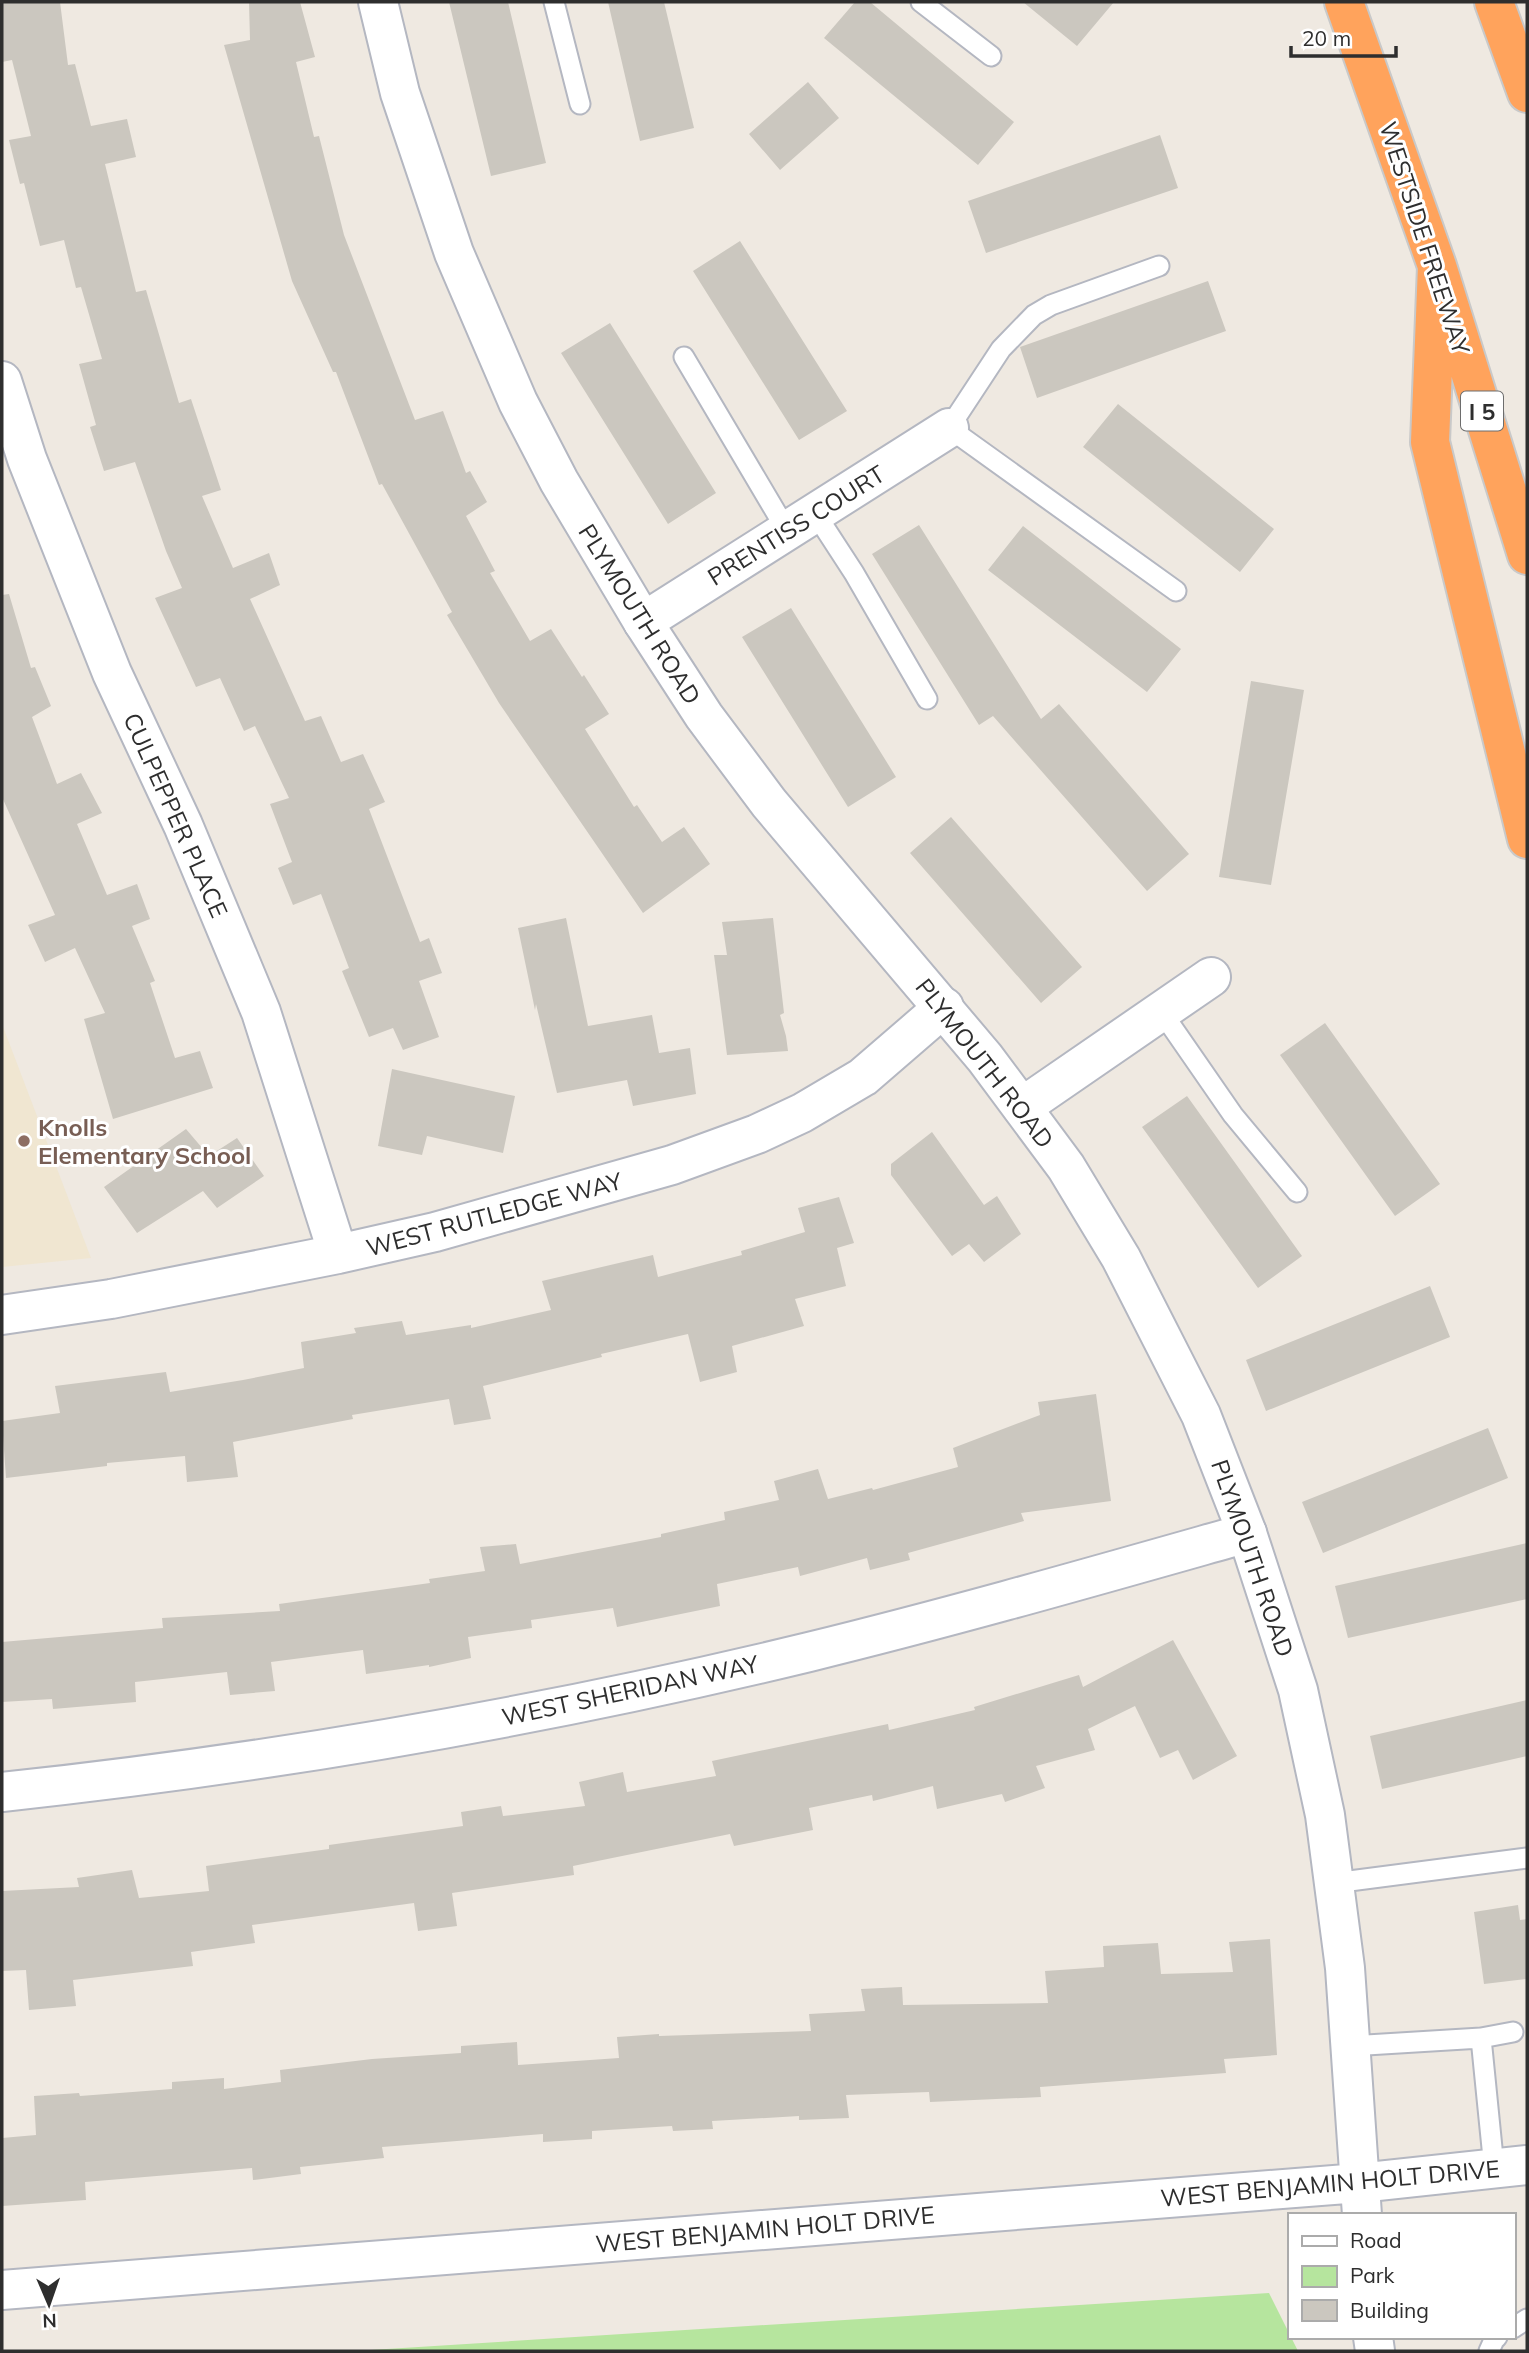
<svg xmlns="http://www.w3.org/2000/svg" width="1529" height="2353" font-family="Mulish,sans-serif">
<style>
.education{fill:#f0e6d1}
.green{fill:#b6e59e}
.building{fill:#cbc7bf}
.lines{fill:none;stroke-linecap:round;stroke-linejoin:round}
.lane-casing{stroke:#b4b7c1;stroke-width:23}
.street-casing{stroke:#b4b7c1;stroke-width:42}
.secondary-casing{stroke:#b4b7c1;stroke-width:42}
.highway-casing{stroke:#c9c9c9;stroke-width:42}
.lane{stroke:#fff;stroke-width:19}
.street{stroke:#fff;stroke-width:38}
.secondary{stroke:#fff;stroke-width:38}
.highway{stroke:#ffa35c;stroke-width:38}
.education-dot{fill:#8d6e63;stroke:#fff;stroke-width:2.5}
.labels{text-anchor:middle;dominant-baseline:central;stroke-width:6;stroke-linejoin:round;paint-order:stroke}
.shield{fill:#fff;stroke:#6d6d6d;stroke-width:2}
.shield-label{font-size:23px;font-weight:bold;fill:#2e2e2e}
.street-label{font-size:24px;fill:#2e2e2e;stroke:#fff}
.education-label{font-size:24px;font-weight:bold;fill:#785e54;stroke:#fff;text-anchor:start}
</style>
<rect width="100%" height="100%" fill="#efe9e1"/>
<path class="education" d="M 2,1024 L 91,1258 L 2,1267 Z"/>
<path class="green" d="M 1269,2293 L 1289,2333 L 1289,2337 L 1291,2337 L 1298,2351 L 355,2351 Z"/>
<path class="building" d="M 2,2 L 60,2 L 68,65 L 75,64 L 91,126 L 127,119 L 136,157 L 105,164 L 136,292 L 146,290 L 179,403 L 191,399 L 221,490 L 202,496 L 233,568 L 269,553 L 280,585 L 250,599 L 305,721 L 321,716 L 341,762 L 363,754 L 385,802 L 369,809 L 420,942 L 429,938 L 442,973 L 419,981 L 439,1037 L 403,1050 L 393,1028 L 369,1037 L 342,971 L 349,968 L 321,894 L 293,905 L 278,868 L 292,862 L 270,804 L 289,798 L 255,726 L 244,731 L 220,678 L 196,687 L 155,598 L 182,588 L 166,551 L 135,462 L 104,471 L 90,427 L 96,425 L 79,364 L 102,359 L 81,287 L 76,288 L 64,240 L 40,246 L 24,183 L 20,184 L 9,140 L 31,136 L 12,60 L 2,62 Z
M 249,2 L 300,2 L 315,57 L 296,62 L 314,137 L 319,136 L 344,235 L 415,420 L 443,411 L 466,473 L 470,471 L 487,502 L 466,516 L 495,571 L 490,573 L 530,641 L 551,629 L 582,677 L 584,675 L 609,714 L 585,729 L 634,807 L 637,805 L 662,842 L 684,827 L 710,864 L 643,913 L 499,703 L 447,615 L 452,612 L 382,484 L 379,485 L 336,372 L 333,372 L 292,281 L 224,45 L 250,40 Z
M 449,2 L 508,2 L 546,163 L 491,176 Z
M 608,2 L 664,2 L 694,128 L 640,141 Z
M 855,2 L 870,2 L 1014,122 L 978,165 L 824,38 Z
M 1023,2 L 1114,2 L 1077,46 Z
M 808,82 L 839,118 L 780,170 L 749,134 Z
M 1160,135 L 1178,188 L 986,253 L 968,201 Z
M 740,241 L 847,411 L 799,440 L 693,271 Z
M 1208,281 L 1226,331 L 1037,398 L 1020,347 Z
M 610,323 L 716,493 L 668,524 L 561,353 Z
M 1118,404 L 1274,529 L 1240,572 L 1083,447 Z
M 919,525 L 1041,719 L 1059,704 L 1189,854 L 1147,891 L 993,716 L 979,725 L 872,554 Z
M 1023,526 L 1181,649 L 1147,692 L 988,570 Z
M 9,594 L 31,668 L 35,667 L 51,706 L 32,717 L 57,784 L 81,773 L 102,813 L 77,824 L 107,895 L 137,884 L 150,919 L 132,926 L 155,981 L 150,983 L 175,1058 L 200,1051 L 213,1088 L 113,1119 L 84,1019 L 105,1013 L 75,948 L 45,962 L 28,925 L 55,915 L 2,797 L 2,595 Z
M 791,608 L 896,777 L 848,807 L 742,637 Z
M 1251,681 L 1304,690 L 1271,885 L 1219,877 Z
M 951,817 L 1082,967 L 1041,1003 L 910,853 Z
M 566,918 L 588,1026 L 652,1015 L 659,1053 L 690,1048 L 696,1094 L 633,1106 L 627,1080 L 557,1093 L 536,1004 L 535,1010 L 518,928 Z
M 773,918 L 784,1013 L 780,1015 L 786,1036 L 788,1051 L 727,1055 L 714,955 L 727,955 L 722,922 Z
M 1325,1023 L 1440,1184 L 1395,1216 L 1280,1055 Z
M 392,1069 L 515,1096 L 503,1153 L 427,1136 L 422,1155 L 378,1146 Z
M 1187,1096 L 1302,1256 L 1258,1288 L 1142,1127 Z
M 186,1129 L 209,1156 L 237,1138 L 264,1176 L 217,1208 L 203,1191 L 137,1233 L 104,1187 Z
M 932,1132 L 984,1205 L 997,1196 L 1021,1234 L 984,1262 L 969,1244 L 952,1256 L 891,1175 L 891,1164 Z
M 839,1197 L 854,1243 L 837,1248 L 846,1286 L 795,1299 L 804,1326 L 732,1346 L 737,1372 L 700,1382 L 688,1334 L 601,1354 L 602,1357 L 483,1386 L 491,1419 L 454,1425 L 449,1399 L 352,1415 L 353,1419 L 233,1442 L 238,1477 L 187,1482 L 185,1456 L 107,1463 L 107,1466 L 6,1478 L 2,1421 L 60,1413 L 55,1386 L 166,1372 L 170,1392 L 243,1380 L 304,1368 L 301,1342 L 356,1333 L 354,1328 L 402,1321 L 406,1335 L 471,1325 L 471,1328 L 551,1310 L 542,1281 L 653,1255 L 658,1277 L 742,1255 L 741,1251 L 805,1232 L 798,1208 Z
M 1430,1286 L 1450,1337 L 1266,1411 L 1246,1360 Z
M 1096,1394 L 1111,1501 L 1021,1513 L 1024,1521 L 908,1553 L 910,1560 L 870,1570 L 867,1558 L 800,1576 L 798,1567 L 717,1584 L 720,1606 L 617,1627 L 613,1608 L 531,1620 L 532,1628 L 468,1637 L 471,1658 L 429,1667 L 429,1665 L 366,1674 L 363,1650 L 271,1662 L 275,1691 L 230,1695 L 227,1672 L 135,1682 L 136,1702 L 53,1709 L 52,1699 L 2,1702 L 2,1642 L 163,1628 L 162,1618 L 280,1611 L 279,1604 L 430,1583 L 429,1579 L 485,1571 L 480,1547 L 516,1544 L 520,1564 L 661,1537 L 661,1534 L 725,1520 L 724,1512 L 779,1500 L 774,1481 L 818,1469 L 828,1499 L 872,1488 L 873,1490 L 958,1467 L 953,1448 L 1040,1415 L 1038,1402 Z
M 1488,1428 L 1508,1478 L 1323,1553 L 1302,1502 Z
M 1527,1543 L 1527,1599 L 1348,1638 L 1335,1586 Z
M 1173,1640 L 1237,1756 L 1193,1780 L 1178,1750 L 1160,1758 L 1135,1706 L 1088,1729 L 1095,1750 L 1036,1766 L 1045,1788 L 1005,1802 L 1002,1794 L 937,1809 L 933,1786 L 873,1801 L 872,1795 L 809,1808 L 813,1830 L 734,1846 L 730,1834 L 573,1866 L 574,1875 L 452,1893 L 457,1926 L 418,1931 L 414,1903 L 252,1925 L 255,1943 L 191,1952 L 193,1966 L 73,1980 L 76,2006 L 29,2010 L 26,1970 L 2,1971 L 2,1891 L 79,1887 L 77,1878 L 132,1870 L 139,1898 L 209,1891 L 206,1866 L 329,1849 L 329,1845 L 463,1826 L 461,1812 L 501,1806 L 503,1816 L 585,1806 L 579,1782 L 623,1772 L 627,1792 L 716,1776 L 712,1761 L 888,1724 L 889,1730 L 975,1710 L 974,1707 L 1079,1675 L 1083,1687 Z
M 1527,1700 L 1527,1756 L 1382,1789 L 1370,1736 Z
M 1518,1905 L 1520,1920 L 1527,1919 L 1527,1979 L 1484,1984 L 1474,1912 Z
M 1270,1939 L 1277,2055 L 1224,2059 L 1226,2073 L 1040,2087 L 1041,2097 L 930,2102 L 929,2092 L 846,2095 L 849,2118 L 799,2120 L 799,2116 L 712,2121 L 713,2129 L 673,2131 L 672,2126 L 592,2131 L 592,2139 L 543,2142 L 543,2134 L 382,2147 L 384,2158 L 300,2167 L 301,2174 L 253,2180 L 252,2168 L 85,2182 L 86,2200 L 2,2206 L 2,2138 L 36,2135 L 34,2096 L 79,2093 L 80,2096 L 172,2089 L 172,2082 L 224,2078 L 224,2089 L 281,2082 L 280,2070 L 372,2059 L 461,2053 L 461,2046 L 517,2042 L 518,2065 L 619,2058 L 617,2037 L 659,2034 L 659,2036 L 811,2031 L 809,2014 L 865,2011 L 861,1989 L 902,1987 L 903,2005 L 1048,2003 L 1045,1971 L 1104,1967 L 1103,1946 L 1158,1943 L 1161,1974 L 1233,1972 L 1229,1942 Z"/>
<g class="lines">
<g class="lane-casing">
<path id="lane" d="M 554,2 L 580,104
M 921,2 L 991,56
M 1159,266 L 1051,305 L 1034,315 L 1001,349 L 949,428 L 1176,591
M 684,357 L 787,531
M 815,513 L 854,573 L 927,699
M 1161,1011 L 1233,1115 L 1297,1192
M 1334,1883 L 1527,1858
M 1481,2038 L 1513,2032
M 1350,2046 L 1481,2038 L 1494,2168
M 1513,2328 L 1527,2319
M 1489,2351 L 1494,2340 L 1497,2337"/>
</g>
<g class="street-casing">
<path id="street" d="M 2,381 L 27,459 L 112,673 L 183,825 L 261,1012 L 338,1254
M 643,622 L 949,428
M 1022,1107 L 1211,977
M 2,1315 L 111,1299 L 338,1254 L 435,1232 L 672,1165 L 757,1134 L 802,1113 L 863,1077 L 944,1007
M 2,1792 C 273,1763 544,1716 809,1652 C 956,1616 1102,1574 1247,1533"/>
</g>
<g class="secondary-casing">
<path id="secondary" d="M 378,2 L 400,93 L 454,253 L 518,402 L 559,481 L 643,622 L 704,716 L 769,803 L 985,1058 L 1066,1167 L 1121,1258 L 1201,1415 L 1247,1533 L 1298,1690 L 1325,1815 L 1345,1968 L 1362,2215
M 2,2290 L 1359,2183 L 1527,2165
M 1373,2337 L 1375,2351"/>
</g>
<g class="highway-casing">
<path id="highway" d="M 1344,2 L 1437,266 L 1527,555
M 1494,2 L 1527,93
M 1437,266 L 1430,442 L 1527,839"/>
</g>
<use href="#lane" class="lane"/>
<use href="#street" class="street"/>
<use href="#secondary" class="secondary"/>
<use href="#highway" class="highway"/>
</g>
<circle class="education-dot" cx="24" cy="1141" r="7"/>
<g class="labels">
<rect class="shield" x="1461" y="391.5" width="42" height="39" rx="5"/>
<g class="shield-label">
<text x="1482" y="411">I 5</text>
</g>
<g class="street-label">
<text transform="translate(1425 238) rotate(72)">WESTSIDE FREEWAY</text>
<text transform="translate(796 525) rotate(-32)">PRENTISS COURT</text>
<text transform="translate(640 614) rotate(58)">PLYMOUTH ROAD</text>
<text transform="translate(176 815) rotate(66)">CULPEPPER PLACE</text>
<text transform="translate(985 1063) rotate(52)">PLYMOUTH ROAD</text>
<text transform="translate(494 1214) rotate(-15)">WEST RUTLEDGE WAY</text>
<text transform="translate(1253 1558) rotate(71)">PLYMOUTH ROAD</text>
<text transform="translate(630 1690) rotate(-12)">WEST SHERIDAN WAY</text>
<text transform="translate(1330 2183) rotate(-5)">WEST BENJAMIN HOLT DRIVE</text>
<text transform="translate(765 2229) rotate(-5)">WEST BENJAMIN HOLT DRIVE</text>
</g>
<g class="education-label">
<text x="38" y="1127">Knolls<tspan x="38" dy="28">Elementary School</tspan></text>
</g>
</g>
<rect width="1529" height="2353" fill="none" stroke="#2e2e2e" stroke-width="7"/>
<rect x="1288" y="2213" width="228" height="126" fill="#ffffff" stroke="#ababab" stroke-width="2"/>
<rect x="1302" y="2236" width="35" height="10" fill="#ffffff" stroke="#ababab" stroke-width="2"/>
<text x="1350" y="2248" font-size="21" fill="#2e2e2e">Road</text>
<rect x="1302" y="2266" width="35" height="21" fill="#b6e59e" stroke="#ababab" stroke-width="2"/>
<text x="1350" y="2283" font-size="21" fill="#2e2e2e">Park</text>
<rect x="1302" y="2300" width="35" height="21" fill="#cbc7bf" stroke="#ababab" stroke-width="2"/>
<text x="1350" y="2318" font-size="21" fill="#2e2e2e">Building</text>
<g transform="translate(49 2304) rotate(178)" stroke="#ffffff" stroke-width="5" paint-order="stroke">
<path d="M0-5L12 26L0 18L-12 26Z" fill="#2e2e2e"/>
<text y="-10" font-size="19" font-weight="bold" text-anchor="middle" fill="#2e2e2e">N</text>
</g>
<path d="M1291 46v10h105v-10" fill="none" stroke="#2e2e2e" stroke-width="3.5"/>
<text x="1302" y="46" font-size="21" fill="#2e2e2e" stroke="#ffffff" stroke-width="5" paint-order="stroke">20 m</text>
</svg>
